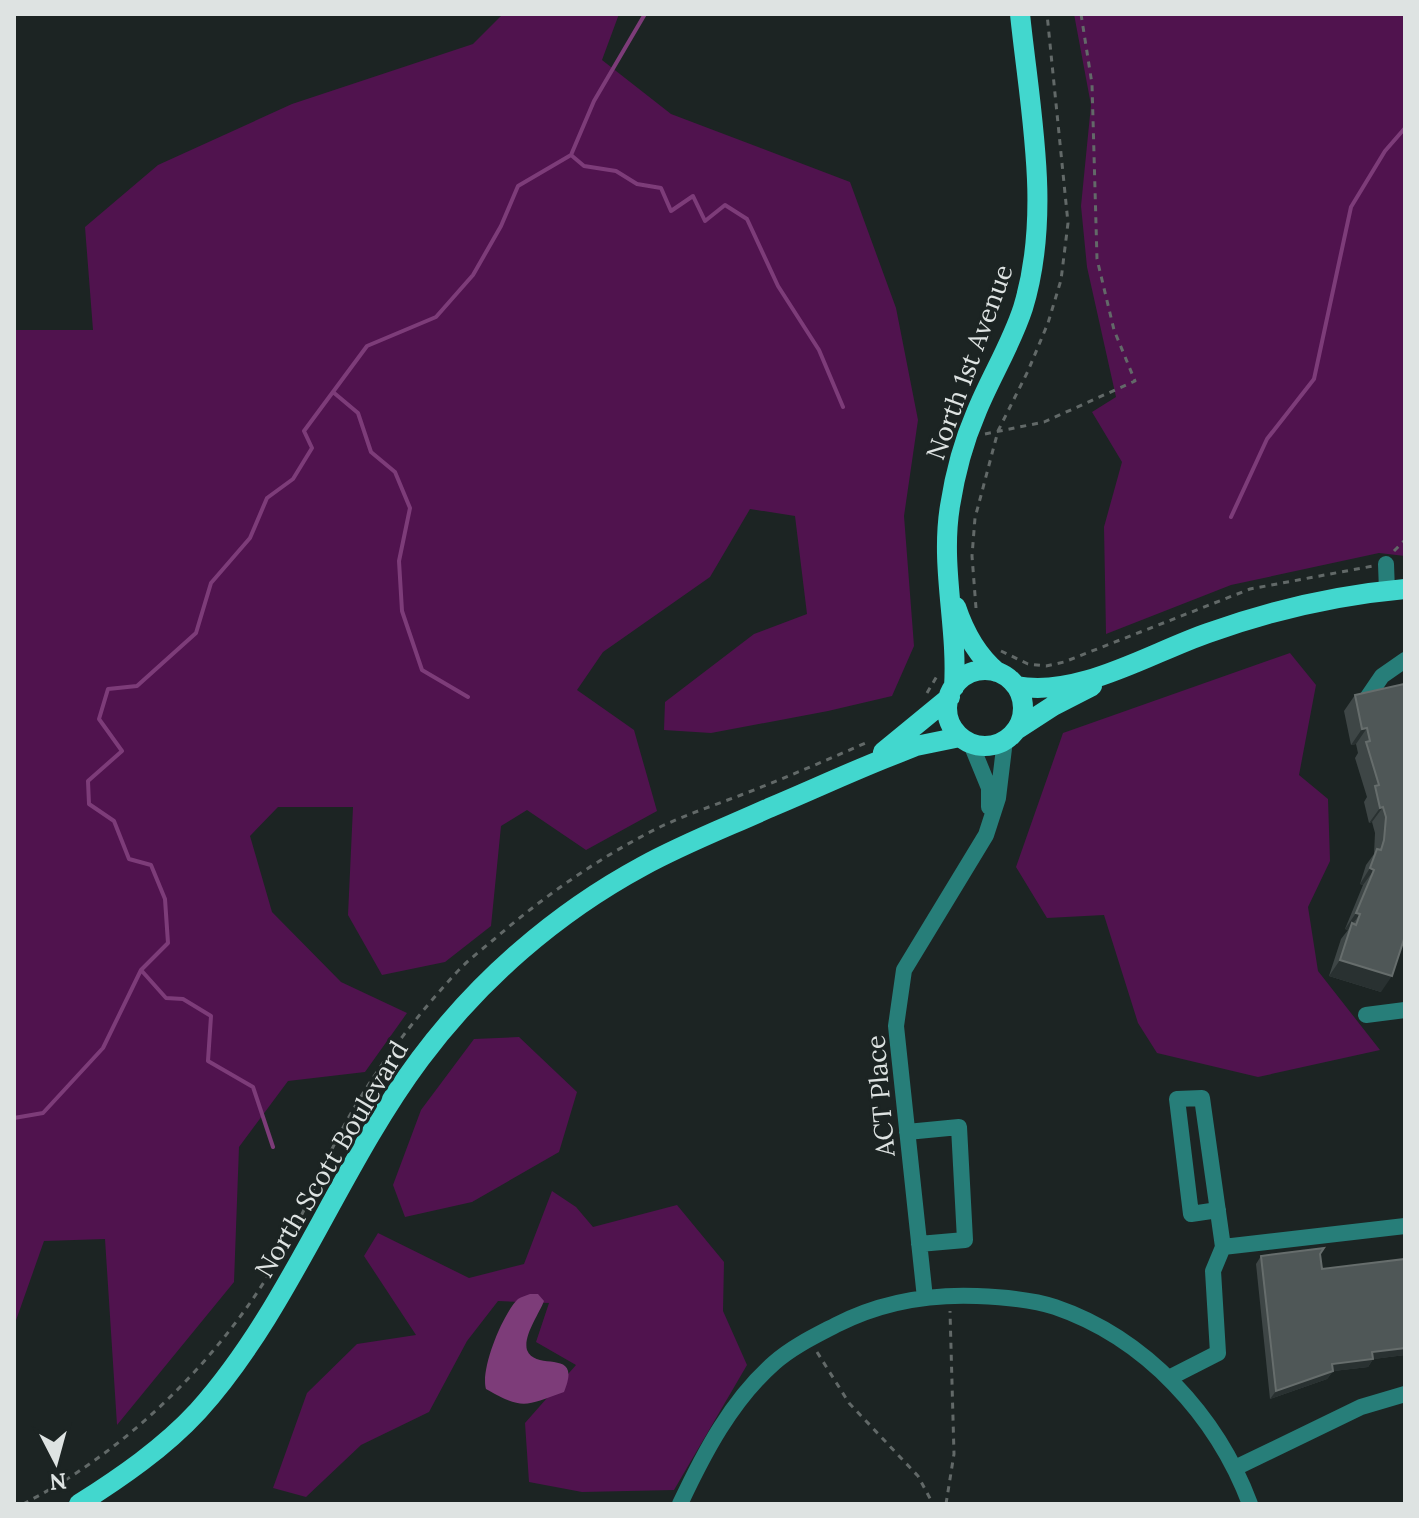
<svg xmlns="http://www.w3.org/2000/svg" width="1419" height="1518" font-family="Lora,serif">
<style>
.green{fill:#50134e}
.water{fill:#7d3c79}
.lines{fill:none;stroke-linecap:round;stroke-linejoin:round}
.stream{stroke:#7d3c79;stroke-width:4}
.path{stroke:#626968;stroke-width:3;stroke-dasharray:6 6;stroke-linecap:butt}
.minor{stroke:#277e79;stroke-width:16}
.major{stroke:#42d7ce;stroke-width:20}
.wall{fill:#3e4646}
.shaded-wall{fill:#293131}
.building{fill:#4f5757;stroke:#666d6c;stroke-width:2}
.labels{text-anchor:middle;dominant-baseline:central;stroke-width:6;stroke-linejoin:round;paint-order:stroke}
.street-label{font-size:26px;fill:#dee3e2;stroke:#1c2423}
</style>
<rect width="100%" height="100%" fill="#1c2423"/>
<path class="green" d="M 503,14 L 619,14 L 602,60 L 671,114 L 850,182 L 896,308 L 918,420 L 904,516 L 914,646 L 892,696 L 828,711 L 711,733 L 664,730 L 665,702 L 754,634 L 807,614 L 795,516 L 750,509 L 710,577 L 603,652 L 577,690 L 634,730 L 657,811 L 586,850 L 527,810 L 501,826 L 491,926 L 445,962 L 382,975 L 348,915 L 353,807 L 278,807 L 250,836 L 272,912 L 341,982 L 407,1013 L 365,1072 L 288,1081 L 239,1147 L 234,1282 L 117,1425 L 105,1239 L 44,1241 L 14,1326 L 14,330 L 93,330 L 85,227 L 158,165 L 292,104 L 473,44 Z
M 1074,14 L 1405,14 L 1405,556 L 1379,553 L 1231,585 L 1106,634 L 1104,527 L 1122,462 L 1092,412 L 1116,397 L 1087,267 L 1081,206 L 1091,105 Z
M 1290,653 L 1316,685 L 1299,775 L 1328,799 L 1330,861 L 1308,907 L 1318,971 L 1380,1050 L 1258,1077 L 1157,1053 L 1138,1023 L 1104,915 L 1047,918 L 1016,867 L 1063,733 Z
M 519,1037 L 577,1092 L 559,1152 L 472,1202 L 405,1217 L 393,1185 L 421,1110 L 474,1039 Z
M 552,1191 L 576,1207 L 593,1227 L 677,1205 L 724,1262 L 723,1311 L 747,1365 L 674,1490 L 582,1492 L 529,1482 L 525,1423 L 576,1365 L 536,1342 L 549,1303 L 498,1301 L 467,1341 L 429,1412 L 361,1445 L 306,1497 L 273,1488 L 307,1393 L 357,1344 L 416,1335 L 364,1256 L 378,1233 L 469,1278 L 524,1264 Z"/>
<path class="water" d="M 530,1294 L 538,1294 L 544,1301 C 539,1314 523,1336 527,1350 C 536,1373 583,1346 564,1392 C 525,1406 523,1410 486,1389 C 480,1369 503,1313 518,1299 C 521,1297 527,1295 530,1294 Z"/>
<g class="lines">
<path class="stream" d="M 571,155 L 584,166 L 616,171 L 637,184 L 661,188 L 671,211 L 693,196 L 705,221 L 725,205 L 747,219 L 778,286 L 819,350 L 843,407
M 333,392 L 358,413 L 371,452 L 395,472 L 410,508 L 399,561 L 402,611 L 422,670 L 468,697
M 1231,517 L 1267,439 L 1314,379 L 1351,207 L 1385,151 L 1405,128
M 14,1118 L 43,1113 L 103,1048 L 141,970
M 273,1147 L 253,1087 L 208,1061 L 211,1016 L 183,999 L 166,998 L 141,970 L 168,943 L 165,899 L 151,865 L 129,859 L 114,821 L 89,804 L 88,781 L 122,751 L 99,719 L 108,689 L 137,686 L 196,633 L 211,583 L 250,538 L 267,498 L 293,479 L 312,448 L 304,431 L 367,346 L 436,317 L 473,275 L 501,226 L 518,186 L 571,155 L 594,101 L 645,14"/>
<path class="path" d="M 985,434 L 1044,422 L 1135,381 L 1114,330 L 1097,259 L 1092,84 L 1081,14
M 1394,551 L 1405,540
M 976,608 L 972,556 L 975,518 L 998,431 L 1028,371 L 1048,323 L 1061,280 L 1068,223 L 1047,14
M 1001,651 L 1028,664 L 1046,666 L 1064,662 L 1250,589 L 1373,566
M 927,693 L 937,676
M 817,1352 L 849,1403 L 918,1476 L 933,1504
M 23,1504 C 131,1449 225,1354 284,1249 C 305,1212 320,1172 339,1135 C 370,1076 411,1022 456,973 C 467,961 480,951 492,941 C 544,896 601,856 662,826 C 688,814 715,805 741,795 C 785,778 827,760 870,741
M 946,1504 L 954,1454 L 950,1311"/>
<path class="minor" d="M 1386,564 L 1387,591
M 1367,698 L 1382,676 L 1405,660
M 971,744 L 989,788 L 989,807
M 1366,1015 L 1405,1010
M 907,1132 L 959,1127 L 965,1240 L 919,1244
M 1218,1210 L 1191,1214 L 1177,1099 L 1202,1098 C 1209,1148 1216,1197 1223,1247
M 925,1298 L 896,1026 L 904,970 L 986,835 L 998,798 L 1005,740
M 1169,1378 L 1218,1353 L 1213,1271 L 1223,1247 L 1405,1226
M 1237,1467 L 1361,1407 L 1405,1394
M 680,1504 C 704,1453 731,1401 774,1363 C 792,1347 815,1336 836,1325 C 881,1302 927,1294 977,1296 C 1003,1297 1031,1299 1055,1307 C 1146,1338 1217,1416 1250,1504"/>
<path class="major" d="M 956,607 C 964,631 978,656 997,672
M947 708a38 38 0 1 1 76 0a38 38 0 1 1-76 0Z
M 1016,686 C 1079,698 1150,653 1208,633 C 1272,610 1338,595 1405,589
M 954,687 C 958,627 940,567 950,506 C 955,474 963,443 976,413 C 990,378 1011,345 1023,308 C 1052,213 1030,111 1020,14
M 1016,730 L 1053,706 L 1092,686
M 883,752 L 950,697
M 79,1504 C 120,1478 164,1448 198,1411 C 289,1310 338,1169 420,1059 C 479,980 556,913 643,866 C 683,844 727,827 769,808 C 810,791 850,772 891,756 L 916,746 L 960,737"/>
</g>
<path class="wall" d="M 1404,684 L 1381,992 L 1329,976 L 1341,939 L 1348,930 L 1345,929 L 1363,885 L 1360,884 L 1366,865 L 1374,854 L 1375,833 L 1372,822 L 1369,823 L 1364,802 L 1367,797 L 1355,758 L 1358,753 L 1356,744 L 1351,745 L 1344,711 L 1355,695 Z
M 1261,1256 L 1322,1269 L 1405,1259 L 1405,1355 L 1373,1359 L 1368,1367 L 1333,1371 L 1327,1379 L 1270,1399 L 1256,1264 Z"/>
<path class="shaded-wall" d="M 1367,728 L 1356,744 L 1351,745 L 1362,729 Z
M 1383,807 L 1372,822 L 1369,823 L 1380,808 Z
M 1370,868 L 1374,870 L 1363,885 L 1360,884 Z
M 1356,913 L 1360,914 L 1351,926 L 1352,923 L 1348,930 L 1345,929 Z
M 1340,960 L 1392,976 L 1381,992 L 1329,976 Z
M 1405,1348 L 1405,1355 L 1367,1360 L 1372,1352 Z
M 1373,1359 L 1368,1367 L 1326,1372 L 1332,1364 Z
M 1333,1371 L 1327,1379 L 1270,1399 L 1276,1391 Z"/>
<path class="building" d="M 1404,684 L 1405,936 L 1392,976 L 1340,960 L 1352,923 L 1356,925 L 1360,914 L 1356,913 L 1374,870 L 1370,868 L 1377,849 L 1381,850 L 1384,840 L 1386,817 L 1383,807 L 1380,808 L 1375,786 L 1379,785 L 1366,742 L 1370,741 L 1367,728 L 1362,729 L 1355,695 Z
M 1324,1248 L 1320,1254 L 1322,1269 L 1405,1259 L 1405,1348 L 1372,1352 L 1373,1359 L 1332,1364 L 1333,1371 L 1276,1391 L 1261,1256 Z"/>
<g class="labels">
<g class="street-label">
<text transform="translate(969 362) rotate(-70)">North 1st Avenue</text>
<text transform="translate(880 1096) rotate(-95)">ACT Place</text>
<text transform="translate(331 1159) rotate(-59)">North Scott Boulevard</text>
</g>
</g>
<rect width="1419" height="1518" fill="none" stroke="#dee3e2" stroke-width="32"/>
<g transform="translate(56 1462) rotate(174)" stroke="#1c2423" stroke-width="6" paint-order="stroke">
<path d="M0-6L14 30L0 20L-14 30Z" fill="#dee3e2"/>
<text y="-12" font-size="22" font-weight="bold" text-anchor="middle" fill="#dee3e2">N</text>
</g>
</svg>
